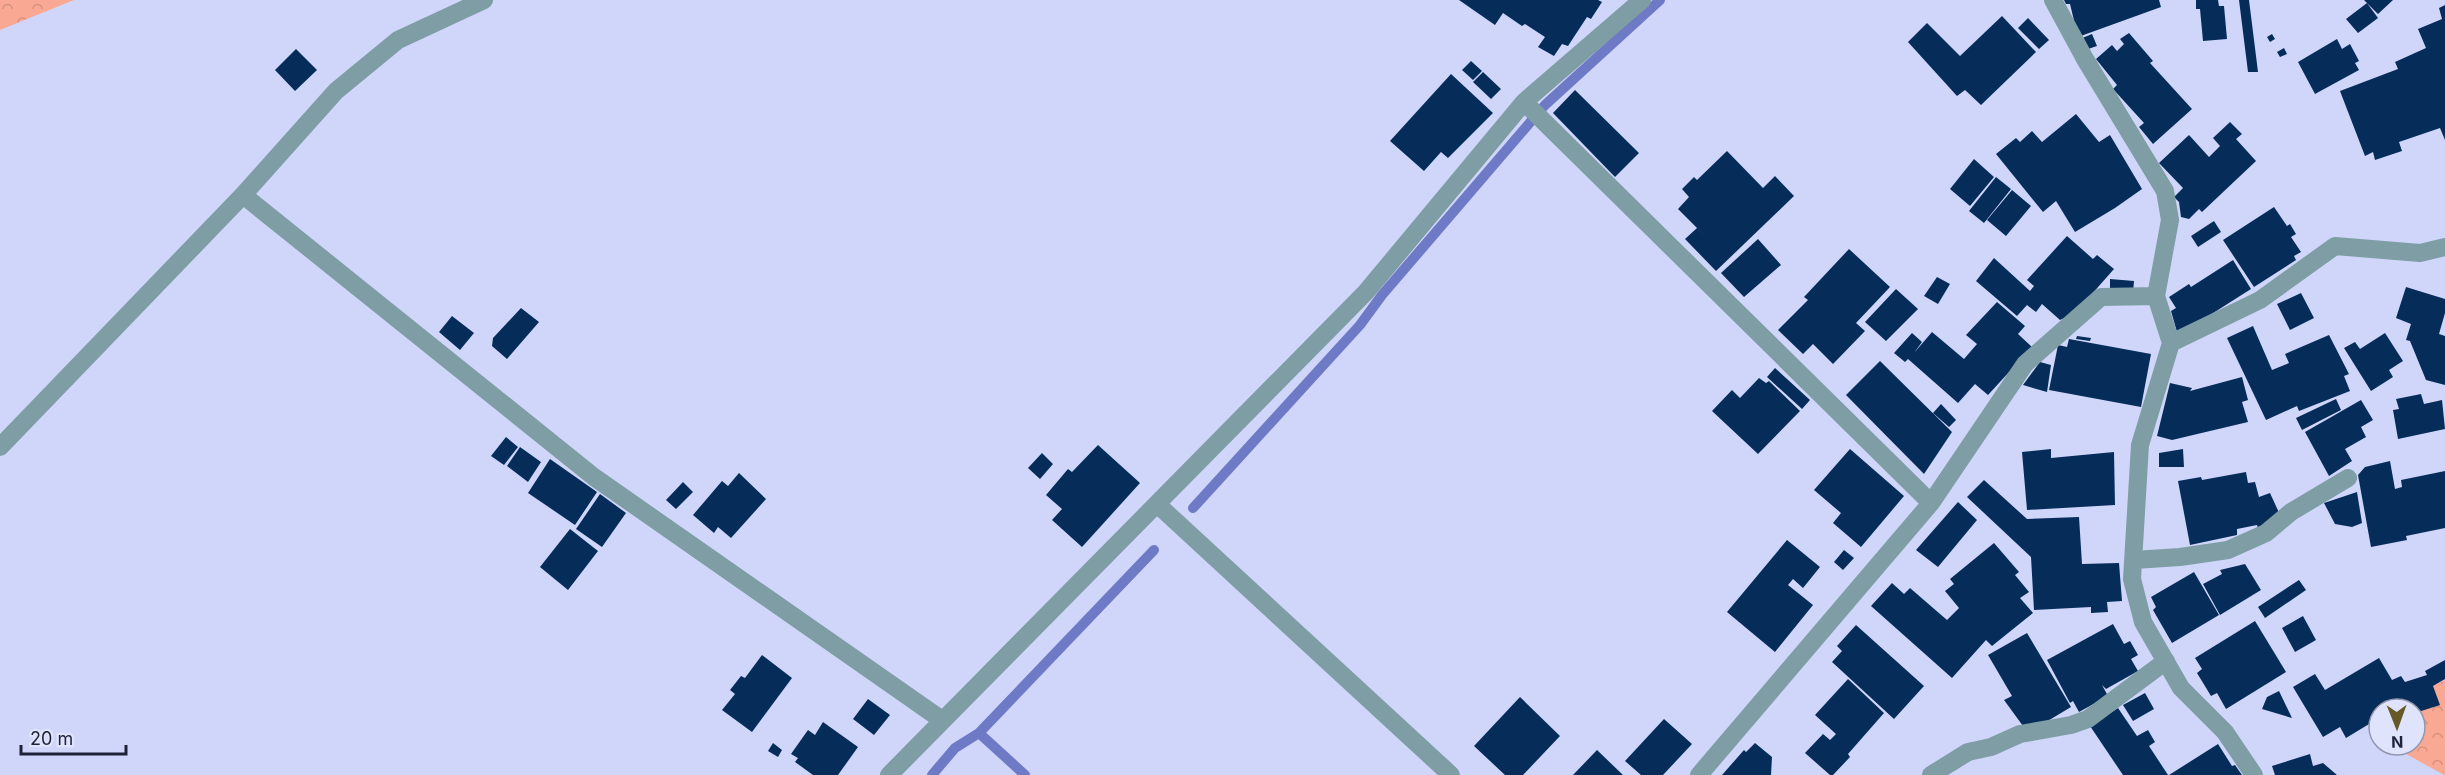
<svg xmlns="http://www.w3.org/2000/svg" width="2445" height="775" font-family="Inter,sans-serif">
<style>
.forest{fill:url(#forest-crowns)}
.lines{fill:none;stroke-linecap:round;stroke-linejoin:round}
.stream{stroke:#6e7ac5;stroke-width:10}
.building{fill:#062d5a}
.minor{stroke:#7e9da5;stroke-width:18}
</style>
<defs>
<pattern id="forest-crowns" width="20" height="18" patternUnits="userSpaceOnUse" patternTransform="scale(1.5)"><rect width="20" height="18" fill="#f9a993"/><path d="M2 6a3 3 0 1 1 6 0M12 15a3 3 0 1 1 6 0" fill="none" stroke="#d59180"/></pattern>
</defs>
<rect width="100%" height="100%" fill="#cfd6fa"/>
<path class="forest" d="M 0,0 L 74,0 L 0,30 Z
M 2445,680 L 2445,775 L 2444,775 L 2390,745 L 2415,745 L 2415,709 L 2385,709 Z"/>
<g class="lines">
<path class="stream" d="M 1193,508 L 1360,325 L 1382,295 L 1545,105 L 1660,0
M 979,733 L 1025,775
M 932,775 L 955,748 L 979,733 L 1154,550"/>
</g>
<path class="building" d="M 1459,0 L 1598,0 L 1602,2 L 1591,19 L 1587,17 L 1568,46 L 1562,44 L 1554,56 L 1538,47 L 1545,37 L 1525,24 L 1522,26 L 1503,13 L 1495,25 Z
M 2064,0 L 2159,0 L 2161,7 L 2078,37 L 2070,4 L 2066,4 Z
M 2196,0 L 2218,0 L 2219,6 L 2224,6 L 2227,39 L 2203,41 L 2200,9 L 2196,9 Z
M 2239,0 L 2249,0 L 2258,72 L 2248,72 Z
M 2364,0 L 2393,0 L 2378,14 Z
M 2367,3 L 2378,18 L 2358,33 L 2346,19 Z
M 2445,5 L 2445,140 L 2440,128 L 2399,142 L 2402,151 L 2375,160 L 2373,152 L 2365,156 L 2340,91 L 2398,69 L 2395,62 L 2426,48 L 2418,29 L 2442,19 L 2439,8 Z
M 2002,16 L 2036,52 L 1981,105 L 1965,90 L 1957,96 L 1908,42 L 1927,23 L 1960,56 Z
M 2028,18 L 2049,40 L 2039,49 L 2018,28 Z
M 2129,33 L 2153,61 L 2150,63 L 2192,109 L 2153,144 L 2139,127 L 2144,123 L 2113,89 L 2117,85 L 2096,59 L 2112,45 L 2117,51 L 2124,44 L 2120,39 Z
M 2092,34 L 2097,46 L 2085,50 L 2080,39 Z
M 2272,34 L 2275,39 L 2270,42 L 2267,37 Z
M 2337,39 L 2342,49 L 2350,44 L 2359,61 L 2355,63 L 2359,70 L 2315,94 L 2298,62 Z
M 2284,48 L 2287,54 L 2280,57 L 2277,52 Z
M 296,49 L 317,70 L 295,91 L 275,70 Z
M 1471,61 L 1482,71 L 1473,80 L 1462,70 Z
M 1483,72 L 1501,89 L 1491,99 L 1473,82 Z
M 1451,74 L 1493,113 L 1448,158 L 1441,152 L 1424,171 L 1390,141 Z
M 1575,90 L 1639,153 L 1615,177 L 1553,113 Z
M 2076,114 L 2099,142 L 2110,135 L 2142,189 L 2115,208 L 2075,232 L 2056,201 L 2043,212 L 1996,154 L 2016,138 L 2020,142 L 2032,131 L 2042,142 Z
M 2230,122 L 2242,134 L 2236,139 L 2256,161 L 2202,212 L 2199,209 L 2189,219 L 2181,217 L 2179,202 L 2174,197 L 2183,188 L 2159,163 L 2189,135 L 2209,157 L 2220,146 L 2213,138 Z
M 1727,151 L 1763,188 L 1775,176 L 1794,196 L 1716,271 L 1685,239 L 1697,228 L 1704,235 L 1678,209 L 1689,197 L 1682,189 L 1694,177 L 1697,180 Z
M 1974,159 L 1994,177 L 1970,206 L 1950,189 Z
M 1996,177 L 2011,189 L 1984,223 L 1969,211 Z
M 2012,190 L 2031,206 L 2006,236 L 1987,220 Z
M 2274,207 L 2287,226 L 2290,224 L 2296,234 L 2291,237 L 2301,252 L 2294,256 L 2296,260 L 2254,287 L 2223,240 Z
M 2214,221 L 2221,232 L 2198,247 L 2191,236 Z
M 2067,236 L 2093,259 L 2097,255 L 2114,269 L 2075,313 L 2060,320 L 2042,304 L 2036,312 L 2027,305 L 2017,316 L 1976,281 L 1994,258 L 2030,291 L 2034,286 L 2027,280 Z
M 1758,239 L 1781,265 L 1744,297 L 1721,273 Z
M 1849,249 L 1890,287 L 1856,323 L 1865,331 L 1833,364 L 1813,344 L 1803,354 L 1778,330 L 1808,300 L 1804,297 Z
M 2233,260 L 2251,289 L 2188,329 L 2177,332 L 2171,311 L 2176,308 L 2169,297 L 2189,284 L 2191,287 Z
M 1937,277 L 1950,284 L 1938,304 L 1924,296 Z
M 2110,279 L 2134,281 L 2133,293 L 2110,291 Z
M 2406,287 L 2445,299 L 2445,313 L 2439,334 L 2445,336 L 2445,385 L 2426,380 L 2410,341 L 2406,340 L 2411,324 L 2396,318 Z
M 1896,289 L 1918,309 L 1886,341 L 1865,322 Z
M 2301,293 L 2314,318 L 2290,330 L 2277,304 Z
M 1997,302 L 2025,326 L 2018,334 L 2032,347 L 1988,395 L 1975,384 L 1958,403 L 1908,359 L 1905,362 L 1894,353 L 1912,333 L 1922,342 L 1914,353 L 1932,332 L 1964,359 L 1977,344 L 1966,335 Z
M 521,308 L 539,322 L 507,359 L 492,346 L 493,338 Z
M 452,316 L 474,333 L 460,350 L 439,332 Z
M 2253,326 L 2272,370 L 2289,363 L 2285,354 L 2329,335 L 2349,374 L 2344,376 L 2350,391 L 2299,411 L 2297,406 L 2266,420 L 2227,338 Z
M 2385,333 L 2403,361 L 2389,370 L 2393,377 L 2371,391 L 2344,348 L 2355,342 L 2360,349 Z
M 2077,336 L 2091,338 L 2090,341 L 2076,339 Z
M 2069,339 L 2151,354 L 2141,407 L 2049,390 L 2058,345 L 2067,347 Z
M 1880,361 L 1952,432 L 1924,474 L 1846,395 Z
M 2040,362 L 2051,365 L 2047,392 L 2023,385 Z
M 1775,368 L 1810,400 L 1802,409 L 1767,377 Z
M 2242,377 L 2248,400 L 2242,402 L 2248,422 L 2172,440 L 2157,436 L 2170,383 L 2192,388 L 2190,391 Z
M 1759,378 L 1766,383 L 1769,381 L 1800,411 L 1758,454 L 1712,411 L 1732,390 L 1740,398 Z
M 2421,394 L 2424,404 L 2442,400 L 2445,429 L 2398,439 L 2393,410 L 2399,409 L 2396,399 Z
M 2336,399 L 2341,410 L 2302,430 L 2296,418 Z
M 2361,400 L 2373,420 L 2361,427 L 2366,437 L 2345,449 L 2352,461 L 2329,476 L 2305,432 Z
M 1941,404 L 1956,420 L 1949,427 L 1933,413 Z
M 506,437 L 518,447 L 504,465 L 491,456 Z
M 1098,445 L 1140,483 L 1082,547 L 1052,520 L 1062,509 L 1046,495 L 1068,469 L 1072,472 Z
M 520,447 L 541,462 L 528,482 L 507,466 Z
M 1850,449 L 1904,496 L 1861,547 L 1833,523 L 1841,513 L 1814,490 Z
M 2051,449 L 2051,458 L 2114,452 L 2115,505 L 2027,510 L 2022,452 Z
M 2183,449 L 2184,467 L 2159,467 L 2159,453 Z
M 1042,453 L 1053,464 L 1040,479 L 1028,468 Z
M 550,459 L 597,492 L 575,525 L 528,493 Z
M 2390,461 L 2395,489 L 2402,487 L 2401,480 L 2445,471 L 2445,528 L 2406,536 L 2407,540 L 2371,547 L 2358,475 L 2365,467 Z
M 2246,472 L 2248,483 L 2255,482 L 2259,497 L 2270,493 L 2281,517 L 2258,528 L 2257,525 L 2237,529 L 2237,535 L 2190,545 L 2178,481 L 2201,477 L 2202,480 Z
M 739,473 L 766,499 L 731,538 L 718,527 L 714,533 L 693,515 L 722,481 L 728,486 Z
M 1984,480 L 2027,519 L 2079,517 L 2082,564 L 2119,563 L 2122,601 L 2107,602 L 2108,612 L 2091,613 L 2091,607 L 2034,610 L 2031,557 L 1967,497 Z
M 683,482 L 693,492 L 676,509 L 666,500 Z
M 2357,492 L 2362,523 L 2352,527 L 2335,524 L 2324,503 Z
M 600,494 L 626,513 L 602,547 L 576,529 Z
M 1958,502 L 1977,520 L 1938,567 L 1916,550 Z
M 570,529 L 598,551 L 568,590 L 540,567 Z
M 1787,540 L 1820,567 L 1803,588 L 1793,579 L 1788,585 L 1813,605 L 1775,652 L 1727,612 Z
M 1994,543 L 2019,572 L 2015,575 L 2029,592 L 2020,598 L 2033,613 L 1992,646 L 1986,640 L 1952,678 L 1871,606 L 1892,583 L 1904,594 L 1910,588 L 1947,620 L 1959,608 L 1945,591 L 1954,584 L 1950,579 Z
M 1844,550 L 1854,558 L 1843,570 L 1834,562 Z
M 2245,564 L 2261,590 L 2220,615 L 2203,584 L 2222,574 L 2220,570 Z
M 2194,572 L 2219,615 L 2172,643 L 2153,610 L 2156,607 L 2151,597 Z
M 2299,580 L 2306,590 L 2265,618 L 2258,607 Z
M 2303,616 L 2316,640 L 2295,652 L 2282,628 Z
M 2255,621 L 2286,672 L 2226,709 L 2217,693 L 2211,696 L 2197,673 L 2202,669 L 2195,658 Z
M 2113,624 L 2124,644 L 2130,641 L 2138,655 L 2131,659 L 2138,671 L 2106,689 L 2102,685 L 2108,696 L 2079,712 L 2073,701 L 2070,703 L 2047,660 Z
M 1856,625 L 1924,686 L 1894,719 L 1832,662 L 1842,651 L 1837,646 Z
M 2027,633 L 2071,707 L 2046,722 L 2023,726 L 2004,700 L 2012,696 L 1988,655 Z
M 762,655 L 792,678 L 752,732 L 722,710 L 735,694 L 730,690 L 741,676 L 745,678 Z
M 2379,658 L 2392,680 L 2401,676 L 2405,682 L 2427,675 L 2425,671 L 2445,660 L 2445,679 L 2433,686 L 2440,705 L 2415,713 L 2415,709 L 2379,709 L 2379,718 L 2346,738 L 2340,727 L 2323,737 L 2293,687 L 2315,674 L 2325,690 Z
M 1848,679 L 1884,713 L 1848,754 L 1850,757 L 1833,775 L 1830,775 L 1805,753 L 1823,734 L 1830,740 L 1836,734 L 1815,715 Z
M 2279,691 L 2292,718 L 2262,709 L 2267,697 Z
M 2145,693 L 2154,709 L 2133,721 L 2123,705 Z
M 1520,697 L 1560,736 L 1523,775 L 1505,775 L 1474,746 Z
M 868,699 L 890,715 L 874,735 L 853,719 Z
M 2118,708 L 2137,736 L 2148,730 L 2155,742 L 2149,746 L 2168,775 L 2123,775 L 2090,726 Z
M 1664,719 L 1692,744 L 1663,775 L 1641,775 L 1625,761 Z
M 823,722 L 858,747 L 838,775 L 813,775 L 795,762 L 798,758 L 791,754 L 808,730 L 815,735 Z
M 773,743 L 782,750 L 778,757 L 768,751 Z
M 1755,743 L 1772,757 L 1771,775 L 1722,775 L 1744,750 L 1746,752 Z
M 2218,744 L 2232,766 L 2235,765 L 2242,775 L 2169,775 Z
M 1597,750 L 1623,775 L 1573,775 Z
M 2310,754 L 2313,766 L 2323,763 L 2337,775 L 2275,775 L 2272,766 Z"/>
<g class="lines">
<path class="minor" d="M 2053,0 L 2085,59 L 2165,191 L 2170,220 L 2156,296 L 2171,343 L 2140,445 L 2132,579 L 2143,622 L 2181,688 L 2225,732 L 2254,775
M 1524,102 L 1931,503
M 243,195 L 594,477 L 942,720
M 2171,343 L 2260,300 L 2335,246 L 2420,253 L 2445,247
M 0,447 L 243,195 L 336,91 L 398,40 L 484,0
M 1158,505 L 1451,775
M 2134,560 L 2180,557 L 2228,550 L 2266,533 L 2291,512 L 2348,478
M 889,775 L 1366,292 L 1524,102 L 1642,0
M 1699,775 L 1931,503 L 2025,364 L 2101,297 L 2156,296
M 1931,775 L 1968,752 L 1991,747 L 2020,734 L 2071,725 L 2088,719 L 2166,661"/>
</g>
<g transform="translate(2397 727) rotate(179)"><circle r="28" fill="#dfe4fc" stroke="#9296ae" stroke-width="1.5"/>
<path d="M0-4.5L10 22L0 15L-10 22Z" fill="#665926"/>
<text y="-9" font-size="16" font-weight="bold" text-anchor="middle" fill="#1f2238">N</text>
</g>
<path d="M21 745v9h105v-9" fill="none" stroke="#1f2238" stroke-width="3"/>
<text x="30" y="745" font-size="18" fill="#1f2238" stroke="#dfe4fc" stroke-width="4.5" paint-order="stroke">20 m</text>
</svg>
